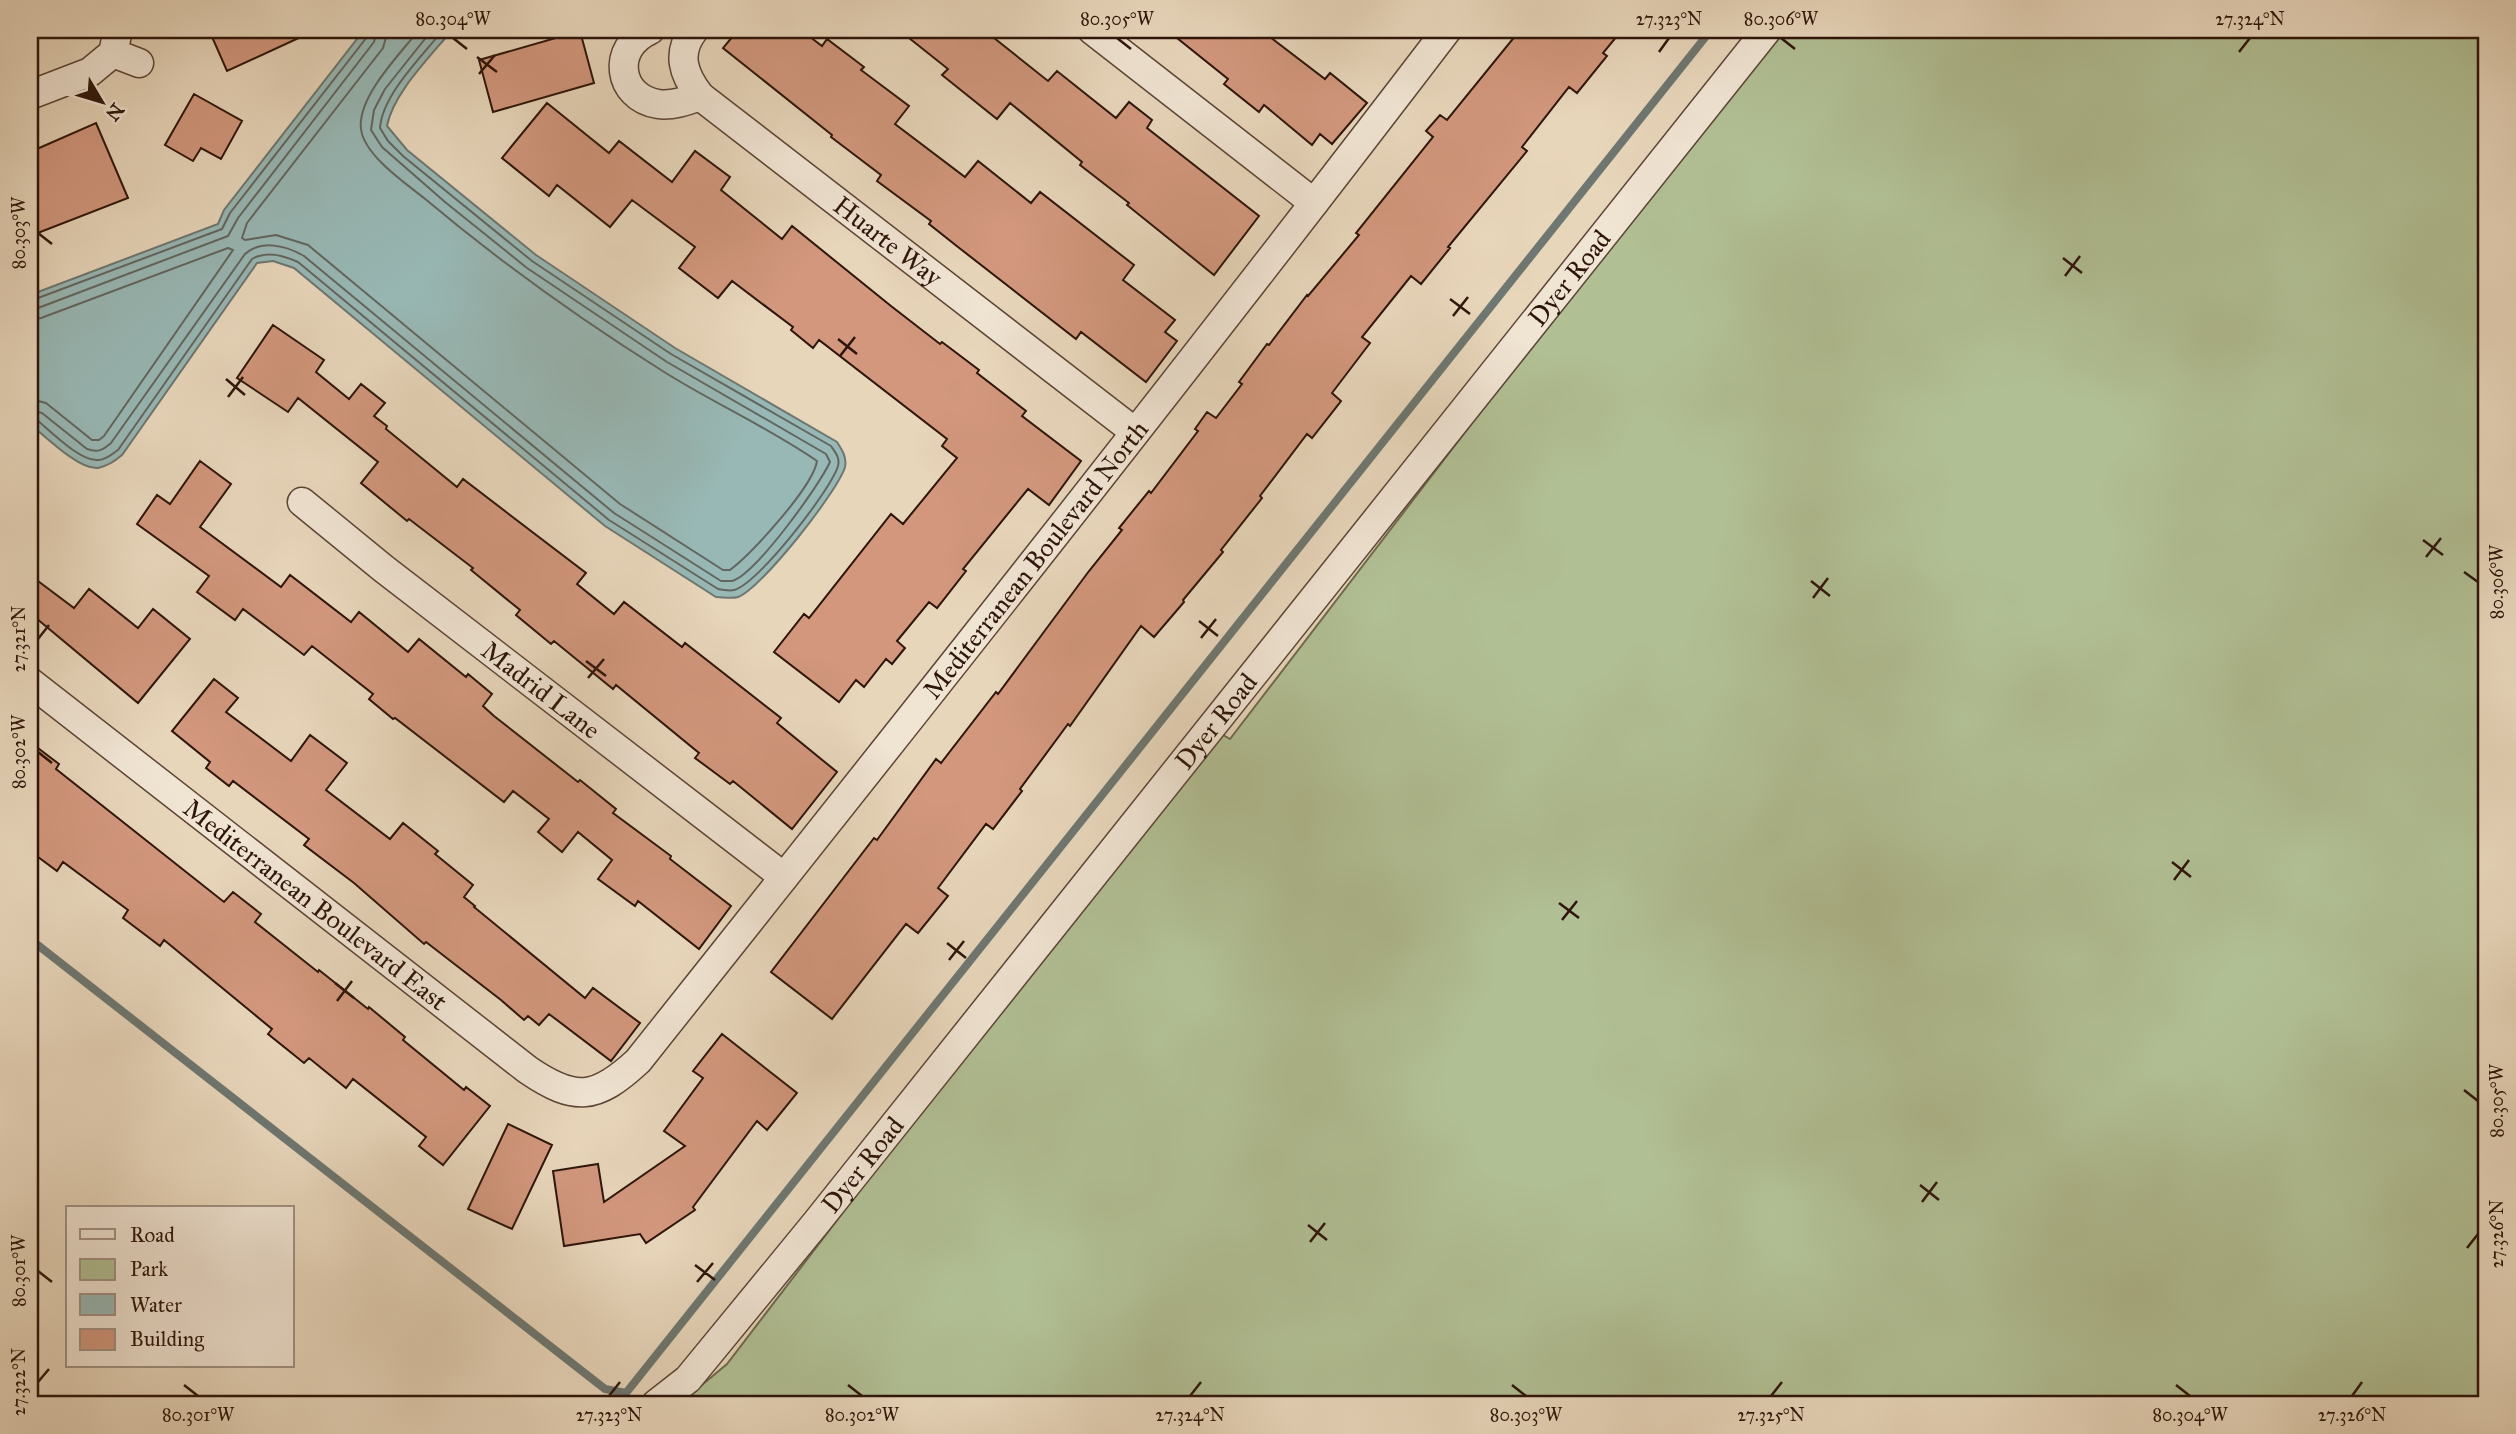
<svg xmlns="http://www.w3.org/2000/svg" width="2516" height="1434" font-family="'IM FELL Great Primer',serif">
<style>
.green{fill:#b1bf94;stroke:#706a4f;stroke-width:2}
.water{fill:#98b8b5;stroke:#6e7771;stroke-width:2}
.lines{fill:none;stroke-linecap:round;stroke-linejoin:round}
.shore{stroke:#636660;stroke-width:2}
.stream{stroke:#6e7771;stroke-width:8}
.building{fill:#d2977d;stroke:#2e150a;stroke-width:2}
.street-casing{stroke:#5c4536;stroke-width:31}
.street{stroke:#f0e4d3;stroke-width:28}
.ticks{fill:none;stroke:#2e150a;stroke-width:2.5}
.labels{text-anchor:middle;dominant-baseline:central;stroke-width:7;stroke-linejoin:round;paint-order:stroke}
.street-label{font-size:26px;fill:#2e150a;stroke:#f0e4d3}
.neatline{fill:none;stroke:#2e150a;stroke-width:2.5}
.ticks-label{font-size:18px;text-anchor:middle;fill:#2e150a}
</style>
<rect width="100%" height="100%" fill="#e8d6bb"/>
<filter id="stains"><feTurbulence type="fractalNoise" baseFrequency=".00286" numOctaves="4"/><feColorMatrix values="0 0 0 0 .2 0 0 0 0 .09 0 0 0 0 .02 0 0 0 .5 -.17"/></filter>
<radialGradient id="worn" r=".72"><stop offset=".6" stop-color="#630" stop-opacity="0"/><stop offset="1" stop-color="#630" stop-opacity=".3"/></radialGradient>
<path class="green" d="M 1773,30 L 2486,30 L 2486,1404 L 679,1404 L 727,1364 L 1213,729 L 1230,739 Z"/>
<path class="water" d="M 364,30 L 452,30 C 431,56 393,93 387,126 L 407,150 L 536,255 L 675,348 L 837,442 C 842,450 847,457 845,467 C 838,491 761,589 738,597 C 732,599 722,597 716,597 L 605,526 L 294,268 L 273,261 L 257,263 L 122,455 C 115,461 108,466 98,468 C 79,470 45,436 30,424 L 30,295 L 218,224 L 224,210 Z"/>
<g class="lines">
<path class="shore" d="M 388,30 L 383,48 L 247,223 L 242,238 L 245,240 L 276,235 L 308,245 L 620,504 L 723,570 L 730,570 C 752,553 813,487 817,461 C 768,427 711,402 661,370 C 578,318 499,261 424,198 C 405,183 364,155 361,129 C 357,97 400,54 419,30
M 30,301 L 222,229 L 230,213 L 367,37 L 369,30
M 30,309 L 38,308 L 228,236 L 238,218 L 374,42 L 377,30
M 30,320 L 41,318 L 228,248 L 233,250 L 104,436 L 99,440 L 92,440 L 46,403 L 30,399
M 30,410 L 42,413 L 87,449 C 98,453 103,450 111,443 L 245,254 C 261,239 287,246 304,256 L 614,513 L 721,581 C 722,581 731,581 732,581 C 755,575 819,486 830,462 L 826,454 L 667,362 L 527,268 L 445,202 L 382,147 L 371,130 L 374,110 L 385,89 L 432,30
M 30,419 L 37,420 C 50,431 81,462 98,460 C 106,460 112,454 118,450 L 252,259 C 267,250 284,256 298,262 L 609,520 L 718,589 C 723,590 730,591 734,590 C 757,585 831,490 838,466 C 840,458 836,453 831,446 L 671,354 L 532,261 L 403,156 L 388,141 L 380,128 C 382,95 423,55 443,30"/>
<path class="stream" d="M 30,939 L 605,1389 L 626,1393 L 1711,30"/>
</g>
<path class="building" d="M 209,30 L 316,30 L 227,71 Z
M 738,30 L 801,30 L 822,46 L 827,39 L 864,67 L 861,70 L 909,106 L 895,124 L 965,177 L 978,161 L 1031,203 L 1040,192 L 1134,265 L 1123,280 L 1175,320 L 1165,332 L 1177,341 L 1146,382 L 1081,332 L 1076,339 L 958,247 L 929,224 L 931,221 L 877,181 L 881,175 L 831,137 L 832,135 L 723,48 Z
M 899,30 L 984,30 L 1048,81 L 1057,71 L 1116,118 L 1129,102 L 1152,120 L 1147,128 L 1259,216 L 1214,275 L 1127,205 L 1129,203 L 1080,165 L 1082,162 L 1010,103 L 997,119 L 942,75 L 948,69 Z
M 1167,30 L 1261,30 L 1325,79 L 1330,73 L 1367,103 L 1332,144 L 1320,134 L 1312,145 L 1264,105 L 1259,112 L 1224,84 L 1228,79 Z
M 1520,30 L 1622,30 L 1603,53 L 1607,56 L 1577,93 L 1569,87 L 1522,147 L 1527,151 L 1448,247 L 1450,248 L 1421,284 L 1411,276 L 1362,337 L 1370,343 L 1332,393 L 1341,401 L 1312,438 L 1307,434 L 1260,496 L 1262,498 L 1221,550 L 1223,552 L 1183,600 L 1184,602 L 1154,637 L 1141,626 L 1070,726 L 1068,724 L 1020,789 L 1022,791 L 993,829 L 986,824 L 938,888 L 948,896 L 918,933 L 906,924 L 832,1019 L 771,972 L 874,838 L 877,840 L 936,759 L 941,763 L 996,692 L 998,694 L 1089,571 L 1122,530 L 1119,528 L 1149,491 L 1151,493 L 1198,431 L 1195,429 L 1207,412 L 1216,418 L 1242,384 L 1239,382 L 1267,344 L 1269,345 L 1307,295 L 1308,296 L 1359,235 L 1356,233 L 1433,137 L 1426,131 L 1440,115 L 1447,120 Z
M 580,31 L 594,83 L 493,112 L 479,60 Z
M 194,94 L 242,121 L 221,159 L 201,148 L 193,161 L 165,145 Z
M 547,103 L 609,153 L 619,141 L 672,182 L 695,151 L 730,177 L 721,190 L 782,239 L 792,226 L 891,306 L 940,344 L 942,342 L 979,370 L 977,373 L 1026,411 L 1022,416 L 1081,461 L 1049,505 L 1028,489 L 963,569 L 966,571 L 937,608 L 929,602 L 897,641 L 905,648 L 892,664 L 886,659 L 864,687 L 856,680 L 839,702 L 774,652 L 804,614 L 809,618 L 891,514 L 903,524 L 957,458 L 942,446 L 947,439 L 819,340 L 813,348 L 791,330 L 793,327 L 732,281 L 718,298 L 679,268 L 695,247 L 632,200 L 610,227 L 557,185 L 549,196 L 502,158 Z
M 96,123 L 128,198 L 30,236 L 30,152 Z
M 273,325 L 324,360 L 316,372 L 349,399 L 361,384 L 385,403 L 374,416 L 387,426 L 386,429 L 457,487 L 463,479 L 586,573 L 577,584 L 614,614 L 624,602 L 682,647 L 685,643 L 781,718 L 777,723 L 837,772 L 792,829 L 733,781 L 730,784 L 695,758 L 699,753 L 616,685 L 613,689 L 554,641 L 551,644 L 516,615 L 520,610 L 471,570 L 473,568 L 409,519 L 407,521 L 361,483 L 378,462 L 298,398 L 288,412 L 237,378 Z
M 200,461 L 231,484 L 200,527 L 281,587 L 290,575 L 351,622 L 359,612 L 408,652 L 419,639 L 466,677 L 468,674 L 492,694 L 483,706 L 494,716 L 578,782 L 580,780 L 616,809 L 613,813 L 671,856 L 670,859 L 731,906 L 699,949 L 638,901 L 635,906 L 598,879 L 612,860 L 578,832 L 562,852 L 538,832 L 549,819 L 513,791 L 504,802 L 395,718 L 393,719 L 369,699 L 373,694 L 312,646 L 304,655 L 243,609 L 235,620 L 197,592 L 209,576 L 137,524 L 157,495 L 170,504 Z
M 30,575 L 74,608 L 89,589 L 138,628 L 153,609 L 190,639 L 138,703 L 30,613 Z
M 214,679 L 238,698 L 226,712 L 291,761 L 310,735 L 347,763 L 326,790 L 390,839 L 403,823 L 438,851 L 435,854 L 473,885 L 464,897 L 475,906 L 474,907 L 585,998 L 593,988 L 640,1023 L 611,1061 L 549,1014 L 539,1025 L 528,1016 L 524,1020 L 501,1000 L 426,942 L 424,944 L 354,883 L 304,845 L 309,839 L 233,781 L 229,786 L 206,768 L 210,762 L 172,731 Z
M 30,742 L 59,764 L 56,769 L 224,902 L 233,892 L 261,914 L 255,922 L 318,972 L 319,970 L 368,1009 L 369,1007 L 405,1037 L 403,1040 L 464,1090 L 466,1087 L 490,1106 L 443,1165 L 419,1146 L 426,1137 L 353,1079 L 346,1088 L 309,1058 L 304,1063 L 268,1034 L 272,1029 L 164,940 L 160,946 L 123,918 L 128,910 L 63,862 L 57,871 L 30,851 Z
M 722,1034 L 797,1093 L 767,1130 L 757,1121 L 693,1207 L 695,1210 L 646,1243 L 640,1234 L 564,1246 L 553,1171 L 598,1164 L 604,1202 L 685,1146 L 664,1131 L 703,1078 L 693,1071 Z
M 508,1124 L 552,1145 L 512,1229 L 468,1209 Z"/>
<g class="lines">
<g class="street-casing">
<g id="street">
<path d="M 650,30 C 610,48 618,98 658,104 C 672,106 686,101 700,96"/>
<path id="s1" d="M 694,30 C 676,53 683,74 700,96 L 1135,432"/>
<path d="M 1092,30 L 1314,203"/>
<path d="M 113,53 L 139,63"/>
<path d="M 30,95 L 90,72 L 113,53 L 118,30"/>
<path id="s2" d="M 302,502 L 384,569 L 784,877"/>
<path id="s3" d="M 30,682 L 528,1070 C 575,1102 596,1100 638,1061 C 910,719 1182,377 1447,30"/>
<path id="s4" d="M 656,1404 L 688,1379 L 816,1223 L 1767,30"/>
</g>
</g>
<use href="#street" class="street"/>
</g>
<path class="ticks" d="M 453,38 L 467,49M 1117,38 L 1131,49M 1781,38 L 1795,49M 1659,52 L 1669,38M 2239,52 L 2250,38M 477,57 L 497,72M 479,74 L 495,55M 38,233 L 52,244M 2063,258 L 2082,273M 2065,276 L 2080,256M 1450,299 L 1470,314M 1453,316 L 1468,297M 838,339 L 857,354M 840,356 L 855,337M 226,379 L 245,395M 228,397 L 243,377M 2423,540 L 2443,555M 2426,557 L 2441,538M 2464,572 L 2478,582M 1811,581 L 1830,596M 1813,598 L 1828,578M 1199,621 L 1218,636M 1201,638 L 1216,619M 38,639 L 49,625M 586,661 L 606,676M 588,678 L 604,659M 38,752 L 52,763M 2172,862 L 2191,877M 2174,880 L 2189,860M 1559,903 L 1579,918M 1562,920 L 1577,901M 947,943 L 966,958M 949,960 L 964,941M 335,983 L 354,998M 337,1001 L 352,981M 2464,1090 L 2478,1101M 1920,1185 L 1939,1200M 1922,1202 L 1937,1182M 1308,1225 L 1327,1240M 1310,1242 L 1325,1223M 2467,1248 L 2478,1234M 695,1265 L 715,1280M 38,1271 L 52,1282M 697,1282 L 713,1263M 38,1382 L 49,1369M 184,1385 L 198,1396M 848,1385 L 862,1396M 1512,1385 L 1526,1396M 2176,1385 L 2190,1396M 609,1396 L 620,1382M 1190,1396 L 1201,1382M 1771,1396 L 1782,1382M 2352,1396 L 2362,1382"/>
<g class="labels">
<g class="street-label">
<text stroke="none"><textPath href="#s1" startOffset="310">Huarte Way</textPath></text>
<text stroke="none"><textPath href="#s4" startOffset="1451">Dyer Road</textPath></text>
<text stroke="none"><textPath href="#s3" startOffset="1396">Mediterranean Boulevard North</textPath></text>
<text stroke="none"><textPath href="#s2" startOffset="304">Madrid Lane</textPath></text>
<text stroke="none"><textPath href="#s4" startOffset="884">Dyer Road</textPath></text>
<text stroke="none"><textPath href="#s3" startOffset="362">Mediterranean Boulevard East</textPath></text>
<text stroke="none"><textPath href="#s4" startOffset="317">Dyer Road</textPath></text>
</g>
</g>
<rect width="2516" height="1434" fill="none" stroke="#e8d6bb" stroke-width="77"/>
<rect x="66" y="1206" width="228" height="161" fill="#f0e4d3" stroke="#a29183" stroke-width="2"/>
<rect x="80" y="1229" width="35" height="10" fill="#f0e4d3" stroke="#a29183" stroke-width="2"/>
<text x="130" y="1242" font-size="21" fill="#2e150a">Road</text>
<rect x="80" y="1259" width="35" height="21" fill="#b1bf94" stroke="#a29183" stroke-width="2"/>
<text x="130" y="1276" font-size="21" fill="#2e150a">Park</text>
<rect x="80" y="1294" width="35" height="21" fill="#98b8b5" stroke="#a29183" stroke-width="2"/>
<text x="130" y="1312" font-size="21" fill="#2e150a">Water</text>
<rect x="80" y="1329" width="35" height="21" fill="#d2977d" stroke="#a29183" stroke-width="2"/>
<text x="130" y="1346" font-size="21" fill="#2e150a">Building</text>
<g transform="translate(102 102) rotate(128)" stroke="#f0e4d3" stroke-width="5" paint-order="stroke">
<path d="M0-5L12 26L0 18L-12 26Z" fill="#2e150a"/>
<text y="-10" font-size="19" font-weight="bold" text-anchor="middle" fill="#2e150a">N</text>
</g>
<rect x="38" y="38" width="2440" height="1358" class="neatline"/>
<g class="ticks-label">
<text x="453" y="25">80.304°W</text>
<text x="1117" y="25">80.305°W</text>
<text x="1669" y="25">27.323°N</text>
<text x="1781" y="25">80.306°W</text>
<text x="2250" y="25">27.324°N</text>
<text transform="translate(19 233) rotate(-90)" y="6">80.303°W</text>
<text transform="translate(2497 582) rotate(-90)" y="6">80.306°W</text>
<text transform="translate(19 639) rotate(-90)" y="6">27.321°N</text>
<text transform="translate(19 752) rotate(-90)" y="6">80.302°W</text>
<text transform="translate(2497 1101) rotate(-90)" y="6">80.305°W</text>
<text transform="translate(2497 1234) rotate(-90)" y="6">27.326°N</text>
<text transform="translate(19 1271) rotate(-90)" y="6">80.301°W</text>
<text transform="translate(19 1382) rotate(-90)" y="6">27.322°N</text>
<text x="198" y="1421">80.301°W</text>
<text x="609" y="1421">27.323°N</text>
<text x="862" y="1421">80.302°W</text>
<text x="1190" y="1421">27.324°N</text>
<text x="1526" y="1421">80.303°W</text>
<text x="1771" y="1421">27.325°N</text>
<text x="2190" y="1421">80.304°W</text>
<text x="2352" y="1421">27.326°N</text>
</g>
<rect width="100%" height="100%" filter="url(#stains)"/>
<rect width="100%" height="100%" fill="url(#worn)"/>
</svg>
